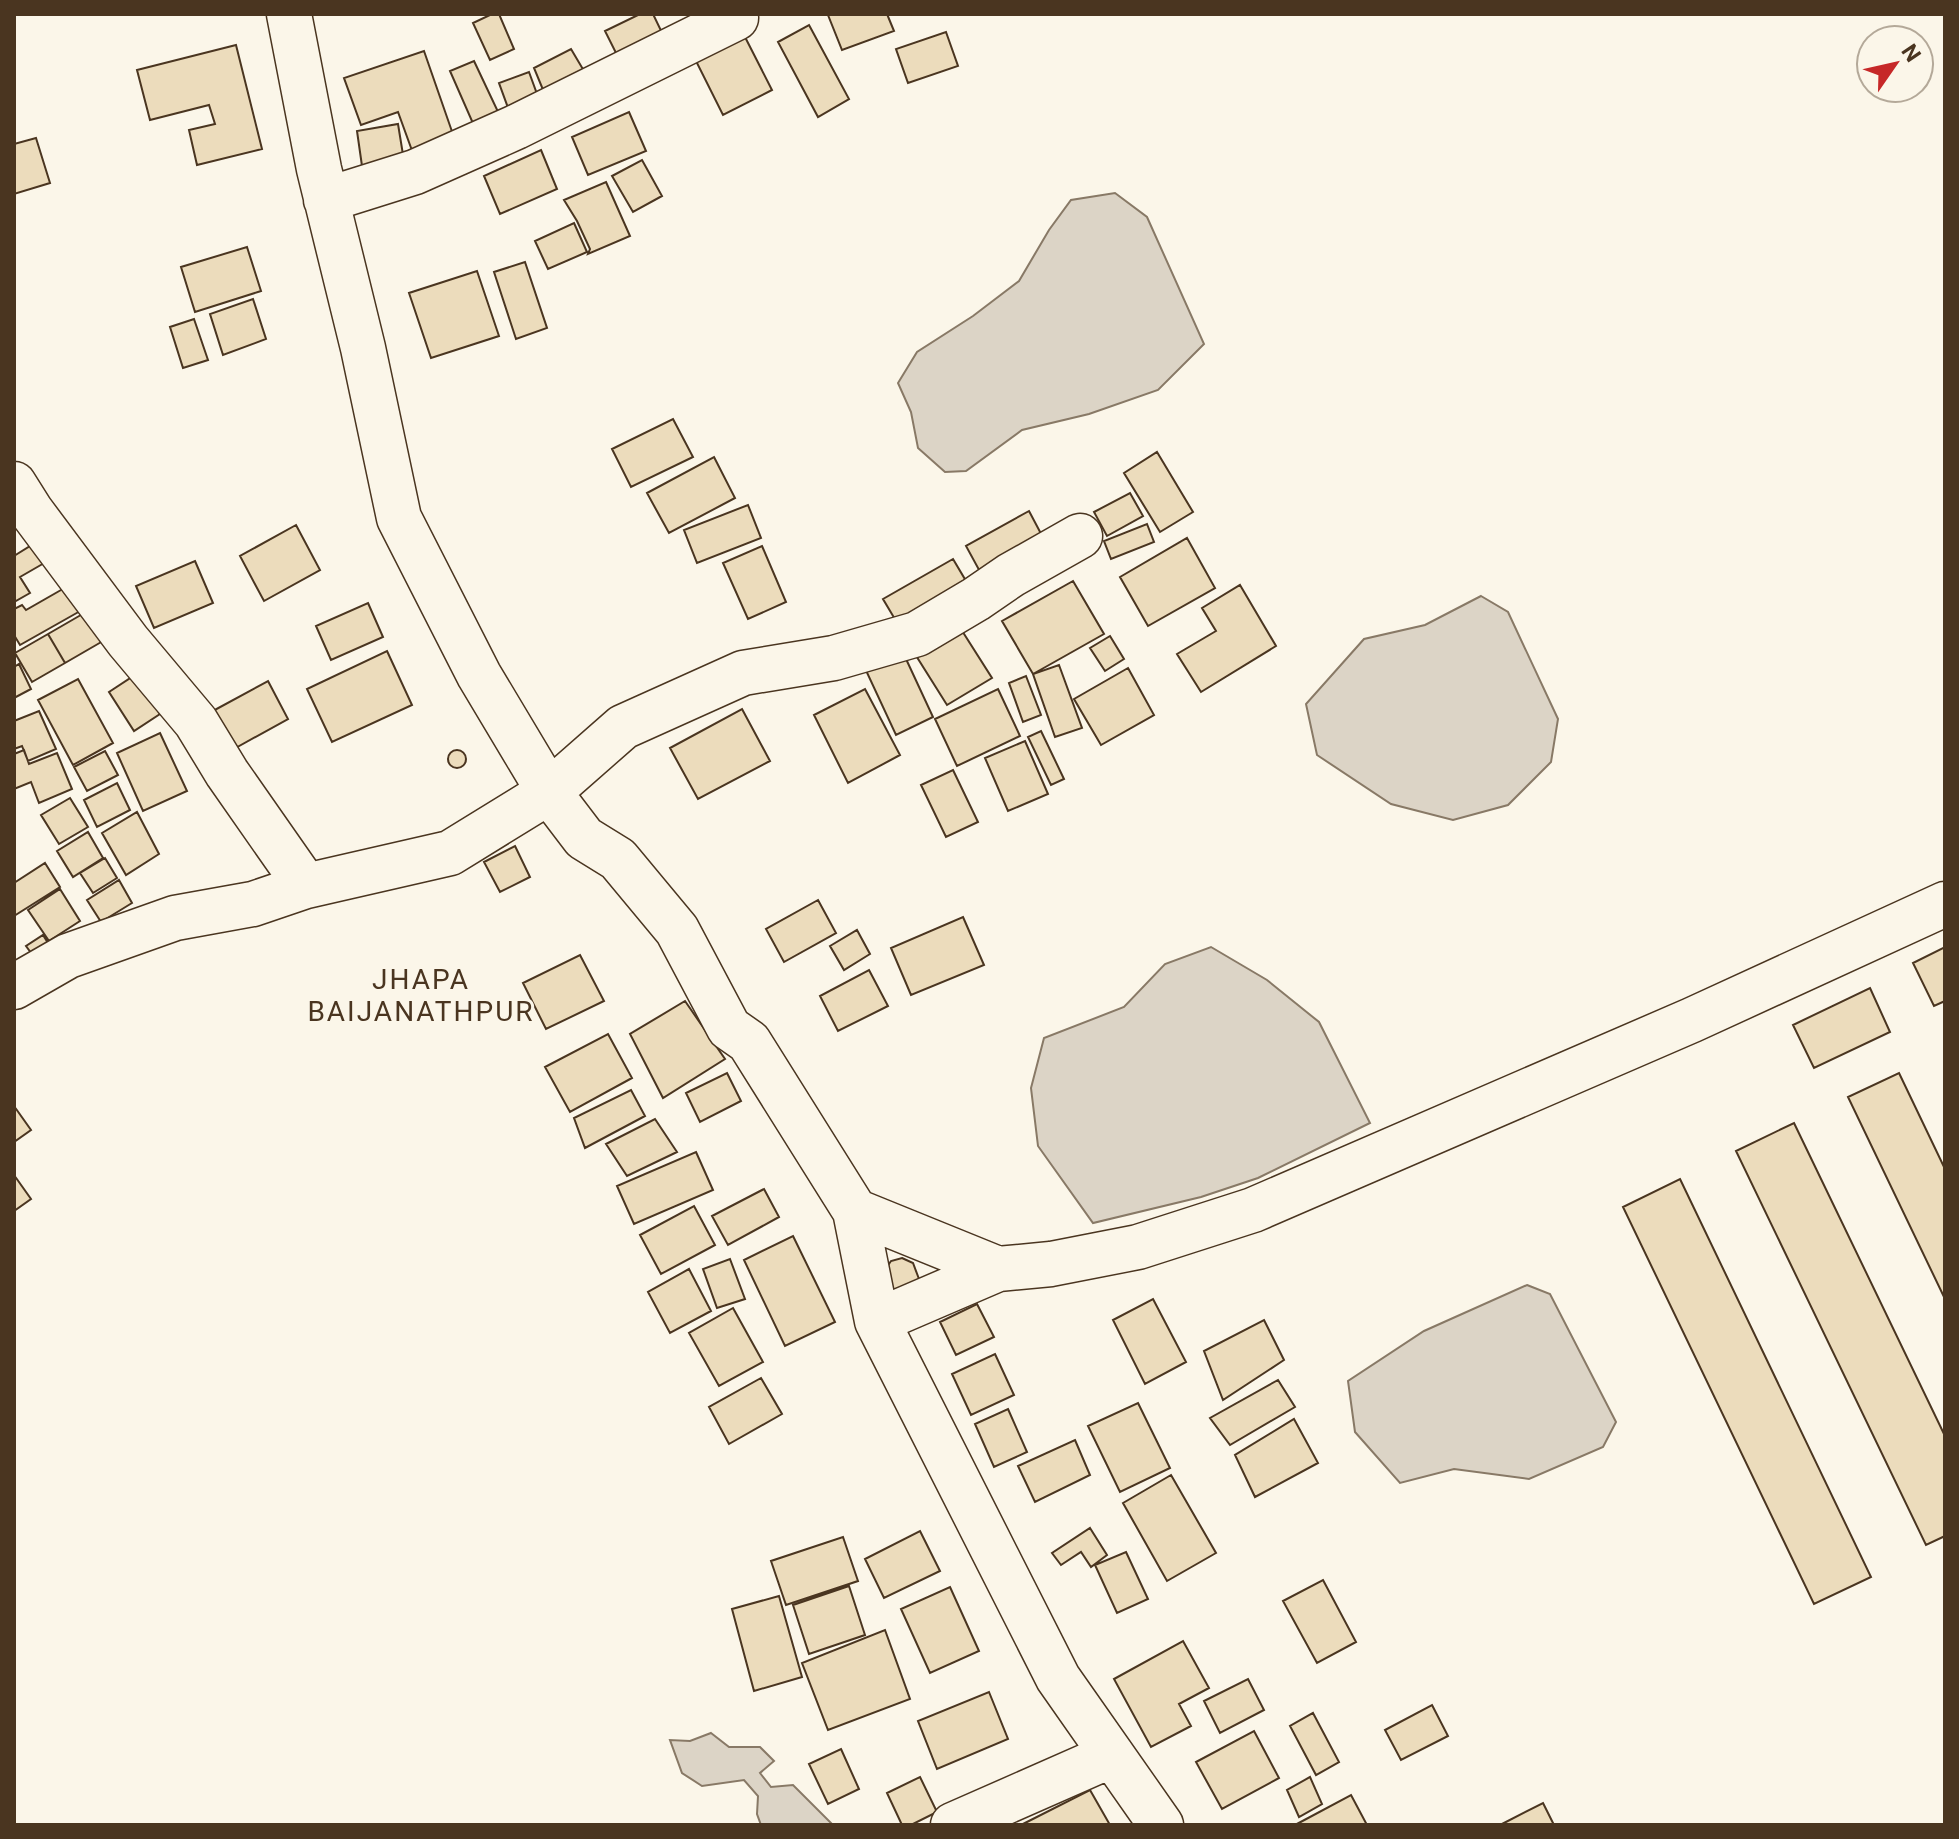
<svg xmlns="http://www.w3.org/2000/svg" width="1959" height="1839" font-family="Roboto,sans-serif">
<style>
.water{fill:#dcd4c6;stroke:#887966;stroke-width:2}
.building{fill:#ecdcbc;stroke:#4a3520;stroke-width:2}
.lines{fill:none;stroke-linecap:round;stroke-linejoin:round}
.minor-casing{stroke:#4a3520;stroke-width:47}
.minor{stroke:#fbf6e9;stroke-width:44}
.labels{text-anchor:middle;dominant-baseline:central;stroke-width:6;stroke-linejoin:round;paint-order:stroke}
.quarter-label{font-size:28px;letter-spacing:2px;fill:#4a3520;stroke:#fbf6e9}
</style>
<rect width="100%" height="100%" fill="#fbf6e9"/>
<path class="water" d="M 1115,193 L 1147,217 L 1204,344 L 1158,390 L 1089,414 L 1022,430 L 966,471 L 945,472 L 918,448 L 911,412 L 898,383 L 917,352 L 973,316 L 1019,281 L 1049,230 L 1071,200 Z
M 1481,596 L 1508,612 L 1558,719 L 1551,762 L 1508,805 L 1453,820 L 1391,804 L 1317,755 L 1306,704 L 1364,639 L 1425,625 Z
M 1211,947 L 1267,980 L 1319,1022 L 1370,1123 L 1258,1178 L 1201,1197 L 1093,1223 L 1038,1146 L 1031,1088 L 1044,1038 L 1124,1007 L 1165,964 Z
M 1527,1285 L 1550,1294 L 1616,1422 L 1603,1447 L 1529,1479 L 1454,1469 L 1400,1483 L 1355,1432 L 1348,1381 L 1424,1331 Z
M 711,1733 L 729,1747 L 760,1747 L 774,1761 L 760,1773 L 771,1787 L 793,1785 L 833,1825 L 761,1825 L 757,1814 L 758,1796 L 744,1780 L 702,1786 L 682,1773 L 670,1740 L 690,1741 Z"/>
<path class="building" d="M 492,14 L 499,14 L 514,49 L 490,60 L 473,23 Z
M 640,14 L 653,14 L 666,41 L 621,63 L 605,31 Z
M 887,14 L 894,31 L 842,50 L 828,15 Z
M 809,25 L 849,99 L 818,117 L 778,42 Z
M 946,32 L 958,66 L 908,83 L 896,49 Z
M 745,37 L 772,90 L 723,115 L 696,61 Z
M 236,45 L 262,149 L 197,165 L 189,130 L 215,124 L 209,105 L 150,120 L 137,70 Z
M 571,49 L 587,76 L 546,97 L 534,68 Z
M 424,51 L 456,143 L 414,156 L 398,112 L 361,125 L 344,78 Z
M 474,61 L 500,116 L 475,128 L 450,71 Z
M 529,72 L 541,105 L 511,116 L 499,83 Z
M 629,112 L 646,151 L 588,175 L 572,137 Z
M 398,124 L 405,167 L 363,173 L 357,131 Z
M 36,138 L 50,183 L 14,194 L 14,144 Z
M 541,150 L 557,189 L 500,214 L 484,176 Z
M 642,160 L 662,196 L 633,212 L 612,176 Z
M 606,182 L 630,236 L 588,254 L 590,249 L 577,221 L 564,200 Z
M 574,223 L 587,252 L 548,269 L 535,241 Z
M 247,247 L 261,291 L 195,312 L 181,267 Z
M 525,262 L 547,328 L 516,339 L 494,272 Z
M 477,271 L 499,336 L 431,358 L 409,293 Z
M 253,299 L 266,339 L 223,355 L 210,314 Z
M 194,319 L 208,360 L 183,368 L 170,327 Z
M 673,419 L 693,457 L 631,487 L 612,449 Z
M 1157,452 L 1193,512 L 1160,532 L 1124,473 Z
M 714,457 L 735,498 L 669,533 L 647,493 Z
M 1130,493 L 1143,516 L 1107,536 L 1094,512 Z
M 748,505 L 761,538 L 697,563 L 684,530 Z
M 1029,511 L 1047,545 L 984,579 L 966,546 Z
M 1147,524 L 1154,542 L 1111,559 L 1104,541 Z
M 296,525 L 320,570 L 264,601 L 240,556 Z
M 1187,538 L 1215,588 L 1148,626 L 1120,577 Z
M 35,543 L 46,562 L 20,577 L 30,593 L 14,602 L 14,556 Z
M 762,546 L 786,602 L 748,619 L 723,563 Z
M 953,559 L 966,581 L 896,621 L 883,599 Z
M 195,561 L 213,603 L 154,628 L 136,586 Z
M 1073,581 L 1104,634 L 1033,674 L 1002,621 Z
M 1240,585 L 1276,646 L 1201,692 L 1177,654 L 1216,631 L 1202,608 Z
M 68,586 L 82,610 L 20,645 L 14,635 L 14,609 L 22,605 L 26,610 Z
M 368,603 L 383,637 L 331,660 L 316,626 Z
M 86,612 L 103,641 L 65,663 L 48,634 Z
M 959,626 L 992,678 L 947,705 L 915,654 Z
M 48,634 L 65,663 L 32,682 L 15,653 Z
M 1110,636 L 1124,659 L 1105,671 L 1090,648 Z
M 900,646 L 933,717 L 896,735 L 863,664 Z
M 387,651 L 412,705 L 332,742 L 307,689 Z
M 19,664 L 31,689 L 14,698 L 14,667 Z
M 1059,665 L 1082,728 L 1055,737 L 1033,674 Z
M 1128,668 L 1154,715 L 1101,745 L 1074,699 Z
M 135,675 L 160,714 L 134,731 L 109,692 Z
M 1026,676 L 1041,715 L 1023,722 L 1009,683 Z
M 78,679 L 113,743 L 73,765 L 38,700 Z
M 268,681 L 288,719 L 232,750 L 211,712 Z
M 865,689 L 900,755 L 848,783 L 814,715 Z
M 998,689 L 1020,736 L 957,766 L 935,719 Z
M 742,709 L 770,761 L 698,799 L 670,748 Z
M 39,711 L 56,749 L 28,761 L 22,746 L 14,749 L 14,721 Z
M 1041,731 L 1064,779 L 1051,785 L 1028,737 Z
M 160,733 L 187,791 L 143,811 L 117,753 Z
M 1025,741 L 1048,794 L 1008,811 L 985,758 Z
M 24,750 L 29,764 L 57,753 L 72,789 L 39,803 L 31,782 L 14,789 L 14,754 Z
M448 759a9 9 0 1 1 18 0a9 9 0 1 1-18 0Z
M 105,751 L 118,775 L 87,791 L 74,767 Z
M 953,770 L 978,822 L 946,837 L 921,785 Z
M 117,783 L 130,810 L 97,827 L 84,800 Z
M 70,798 L 88,827 L 59,844 L 41,815 Z
M 137,812 L 159,854 L 126,875 L 102,833 Z
M 88,832 L 103,858 L 73,877 L 57,851 Z
M 515,846 L 530,877 L 500,892 L 484,862 Z
M 105,858 L 117,878 L 93,893 L 80,873 Z
M 45,863 L 60,887 L 14,916 L 14,883 Z
M 119,880 L 132,903 L 101,922 L 87,900 Z
M 60,889 L 80,921 L 49,941 L 28,910 Z
M 818,900 L 836,933 L 784,962 L 766,929 Z
M 963,917 L 984,965 L 911,995 L 891,948 Z
M 857,930 L 870,954 L 844,970 L 830,946 Z
M 43,935 L 53,951 L 37,961 L 26,946 Z
M 1945,947 L 1945,1001 L 1934,1006 L 1913,963 Z
M 580,955 L 604,1001 L 546,1029 L 523,983 Z
M 869,970 L 888,1006 L 838,1031 L 820,996 Z
M 1870,988 L 1890,1032 L 1814,1068 L 1793,1025 Z
M 685,1001 L 725,1059 L 663,1098 L 630,1034 Z
M 608,1034 L 632,1078 L 570,1112 L 545,1067 Z
M 727,1073 L 741,1101 L 700,1122 L 686,1093 Z
M 1899,1073 L 1945,1169 L 1945,1299 L 1848,1097 Z
M 631,1090 L 645,1116 L 585,1148 L 574,1118 Z
M 14,1106 L 31,1130 L 14,1142 Z
M 655,1119 L 677,1152 L 627,1176 L 606,1144 Z
M 1794,1123 L 1945,1436 L 1945,1536 L 1926,1545 L 1736,1151 Z
M 696,1152 L 713,1190 L 634,1224 L 617,1186 Z
M 14,1175 L 31,1199 L 14,1211 Z
M 1680,1179 L 1871,1577 L 1814,1604 L 1623,1207 Z
M 764,1189 L 779,1217 L 728,1245 L 712,1216 Z
M 694,1206 L 715,1245 L 661,1274 L 640,1235 Z
M 793,1236 L 835,1322 L 785,1346 L 744,1260 Z
M 902,1258 L 913,1263 L 919,1279 L 895,1293 L 882,1274 L 891,1261 Z
M 730,1259 L 745,1299 L 717,1308 L 703,1269 Z
M 689,1269 L 711,1311 L 670,1333 L 648,1292 Z
M 1153,1299 L 1186,1362 L 1145,1384 L 1113,1320 Z
M 977,1304 L 994,1337 L 956,1355 L 940,1322 Z
M 733,1308 L 763,1362 L 719,1386 L 689,1333 Z
M 1264,1320 L 1284,1360 L 1223,1400 L 1204,1351 Z
M 995,1354 L 1014,1395 L 971,1415 L 952,1374 Z
M 761,1378 L 782,1414 L 729,1444 L 709,1407 Z
M 1278,1380 L 1295,1407 L 1230,1445 L 1210,1418 Z
M 1138,1403 L 1170,1468 L 1120,1492 L 1088,1426 Z
M 1008,1409 L 1027,1452 L 994,1467 L 975,1424 Z
M 1294,1419 L 1318,1463 L 1255,1497 L 1235,1455 Z
M 1075,1440 L 1090,1475 L 1035,1502 L 1018,1466 Z
M 1171,1475 L 1216,1553 L 1167,1581 L 1123,1503 Z
M 1090,1528 L 1107,1555 L 1091,1567 L 1081,1552 L 1061,1565 L 1052,1553 Z
M 920,1531 L 940,1571 L 884,1598 L 865,1559 Z
M 843,1537 L 858,1581 L 786,1605 L 771,1561 Z
M 1126,1552 L 1148,1599 L 1117,1613 L 1095,1565 Z
M 1323,1580 L 1356,1642 L 1317,1663 L 1283,1601 Z
M 849,1586 L 865,1635 L 809,1654 L 793,1605 Z
M 950,1587 L 979,1651 L 930,1673 L 901,1609 Z
M 779,1596 L 802,1677 L 754,1691 L 732,1609 Z
M 885,1630 L 910,1699 L 828,1730 L 802,1663 Z
M 1183,1641 L 1209,1688 L 1179,1704 L 1191,1726 L 1151,1747 L 1114,1679 Z
M 1248,1679 L 1264,1710 L 1220,1733 L 1204,1701 Z
M 989,1692 L 1008,1739 L 937,1769 L 918,1721 Z
M 1432,1705 L 1448,1736 L 1401,1760 L 1385,1730 Z
M 1313,1713 L 1339,1762 L 1316,1775 L 1290,1726 Z
M 1254,1731 L 1279,1778 L 1222,1809 L 1196,1762 Z
M 841,1749 L 859,1789 L 828,1804 L 809,1764 Z
M 920,1777 L 937,1812 L 911,1825 L 902,1825 L 887,1793 Z
M 1310,1777 L 1322,1804 L 1299,1817 L 1287,1790 Z
M 1090,1790 L 1110,1825 L 1021,1825 Z
M 1351,1795 L 1367,1825 L 1295,1825 Z
M 1543,1803 L 1554,1825 L 1502,1824 Z"/>
<g class="lines">
<g class="minor-casing">
<path id="minor" d="M 289,14 L 319,169 L 363,348 L 399,518 L 479,675 L 549,792 L 584,838 L 618,859 L 677,930 L 729,1028 L 749,1042 L 855,1211 L 877,1321 L 1058,1678 L 1161,1825
M 326,200 L 415,172 L 516,127 L 736,18
M 14,484 L 31,511 L 128,641 L 196,722 L 227,773 L 306,886
M 14,987 L 68,956 L 175,918 L 253,904 L 306,886 L 450,853 L 549,792 L 623,727 L 743,673 L 834,658 L 917,634 L 976,599 L 1011,575 L 1080,536
M 855,1211 L 998,1269 L 1051,1264 L 1138,1247 L 1253,1210 L 1692,1020 L 1945,904
M 877,1321 L 998,1269
M 953,1825 L 1112,1755"/>
</g>
<use href="#minor" class="minor"/>
</g>
<g class="labels">
<g class="quarter-label">
<text x="421" y="979">JHAPA<tspan x="421" dy="32">BAIJANATHPUR</tspan></text>
</g>
</g>
<rect width="1959" height="1839" fill="none" stroke="#4a3520" stroke-width="32"/>
<g transform="translate(1895 64) rotate(56)"><circle r="38" fill="#fbf6e9" stroke="#b4a999" stroke-width="2"/>
<path d="M0-6L14 30L0 20L-14 30Z" fill="#c62828"/>
<text y="-12" font-size="22" font-weight="bold" text-anchor="middle" fill="#4a3520">N</text>
</g>
</svg>
